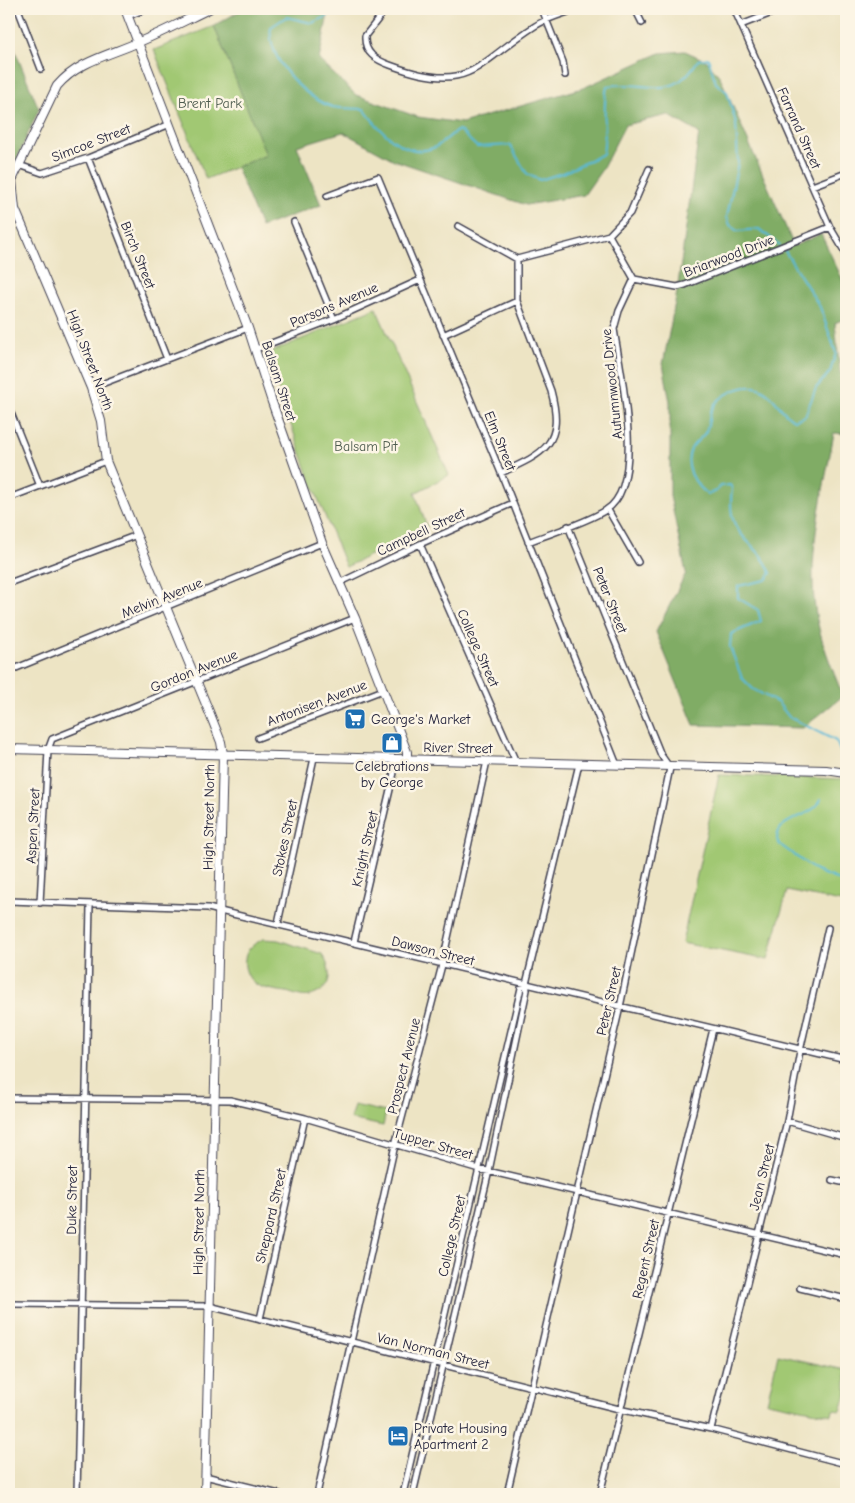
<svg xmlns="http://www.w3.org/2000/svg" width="855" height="1503" font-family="'Comic Neue',sans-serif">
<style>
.green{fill:#a1c873;stroke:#627557}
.forest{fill:#80ac65;stroke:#516750}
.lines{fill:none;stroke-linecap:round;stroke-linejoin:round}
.stream{stroke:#59bad8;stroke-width:2}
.street-casing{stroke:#403f50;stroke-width:8}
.secondary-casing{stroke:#403f50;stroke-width:10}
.street{stroke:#fff;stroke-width:5}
.secondary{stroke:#fff;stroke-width:8}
.labels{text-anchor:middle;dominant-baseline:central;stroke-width:5;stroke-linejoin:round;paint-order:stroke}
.park-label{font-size:14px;fill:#4e5c4f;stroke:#fcf5e5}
.street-label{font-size:14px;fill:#22223b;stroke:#fcf5e5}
.poi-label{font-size:14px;fill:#22223b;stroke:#fcf5e5;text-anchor:start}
</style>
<rect width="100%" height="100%" fill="#fcf5e5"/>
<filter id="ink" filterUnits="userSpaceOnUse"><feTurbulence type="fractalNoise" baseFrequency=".02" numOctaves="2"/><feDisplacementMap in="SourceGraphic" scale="10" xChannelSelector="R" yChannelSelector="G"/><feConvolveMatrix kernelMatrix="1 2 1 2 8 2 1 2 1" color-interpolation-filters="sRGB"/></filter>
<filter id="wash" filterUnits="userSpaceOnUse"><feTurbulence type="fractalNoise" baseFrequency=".0096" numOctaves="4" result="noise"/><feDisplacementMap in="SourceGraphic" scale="20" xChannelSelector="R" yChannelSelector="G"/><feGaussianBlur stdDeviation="1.12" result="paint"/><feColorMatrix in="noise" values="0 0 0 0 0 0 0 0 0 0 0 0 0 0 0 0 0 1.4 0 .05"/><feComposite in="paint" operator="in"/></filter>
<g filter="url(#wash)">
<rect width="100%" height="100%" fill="#ede4c4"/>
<path class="green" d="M 214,26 L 267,155 L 206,179 L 154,50 Z
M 376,308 L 449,475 L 415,493 L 427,527 L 346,567 L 310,479 L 266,354 Z
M 719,775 L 846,779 L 846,903 L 787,891 L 768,960 L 682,943 Z
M 263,939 L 278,940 L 322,954 C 333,971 333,990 310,996 C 303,998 293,994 287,992 C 278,991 265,989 257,985 C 245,978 240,959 250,948 C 253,944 259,942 263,939 Z
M 354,1105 L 386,1112 L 383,1126 L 350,1119 Z
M 778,1355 L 846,1370 L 846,1394 L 841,1411 L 833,1410 L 832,1415 L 767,1402 Z"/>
<path class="forest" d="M 243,9 L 329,9 L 319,60 L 356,95 L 418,117 L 462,123 L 583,88 L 660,53 L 685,51 L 707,61 L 720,77 L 794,246 L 821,234 L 846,287 L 846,318 L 835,323 L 840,373 L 846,375 L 846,434 L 834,433 C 824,490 807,550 815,608 C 819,638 832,668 843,696 L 803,728 L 694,725 L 656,632 L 686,573 L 670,496 L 670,402 L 663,364 L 677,292 L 699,133 L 668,115 L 625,125 L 603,168 L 584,195 L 526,205 L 394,160 L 343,132 L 297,146 L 321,205 L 261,227 L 236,167 L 266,155 L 214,26 Z
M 9,36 L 39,109 L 9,176 Z"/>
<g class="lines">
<path class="stream" d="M 330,9 L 328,16 L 312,23 L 286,17 L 271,27 C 266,57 304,99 333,107 C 342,109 354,108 364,109 C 379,130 404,159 433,148 C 442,145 450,134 459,130 L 477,147 L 510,145 L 527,174 L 540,180 L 565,172 L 603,154 C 607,129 602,111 607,86 C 647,79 671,105 698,60 L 708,58 L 716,83 L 727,92 L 736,123 L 738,163 L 727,217 L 730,225 L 737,231 L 759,229 L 780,245
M 783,248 L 820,307 L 836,353 L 830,372 L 816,388 L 805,416 L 794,420 C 778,412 774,390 754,387 C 740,385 718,396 712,409 C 709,416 709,424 706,431 C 703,438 694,442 691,449 C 683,466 695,485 708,494 L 716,491 L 721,486 L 730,485 L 732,488 C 725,542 755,535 771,573 L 766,580 L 738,586 L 738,598 L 758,610 L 761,621 L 731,634 L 730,647 L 742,678 L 753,689 L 778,703 L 789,717 L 836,741 L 841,753
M 821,799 C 812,820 778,815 777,839 L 779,844 L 816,871 L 846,883"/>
</g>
</g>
<g filter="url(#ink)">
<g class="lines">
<g class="street-casing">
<path id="street" d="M 18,9 L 41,69
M 386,9 L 365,36 C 364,53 376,60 390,65 C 471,95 474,65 535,26 C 547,18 563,14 577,9
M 542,9 L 563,62 L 565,75
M 635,9 L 642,23
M 734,9 L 830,227 L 846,254
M 128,16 L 147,9
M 741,25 L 782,9
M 88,158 L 167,359
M 19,165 L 42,173 L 88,158 L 170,124
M 812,186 L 846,173
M 327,196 L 378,177 L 501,473 L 617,765
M 294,222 L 334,319
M 458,226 L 517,259 L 609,235 L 630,213 L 649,169
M 609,235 L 634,279
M 634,279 L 677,287 L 685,285 L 830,227
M 443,335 L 517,301
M 256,349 L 334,319 L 420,280
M 91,388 L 248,328
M 9,408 L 40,486
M 501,473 C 545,453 565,444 551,391 L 517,301 L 517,259
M 9,498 L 106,461
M 608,510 L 638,562
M 528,542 C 551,533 586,523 606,510 C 647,485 620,369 614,329 L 619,311 L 634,279
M 420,544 L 516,762
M 9,583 L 137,535
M 339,583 L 420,544 L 513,503
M 9,671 L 322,543
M 258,738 L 383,690
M 9,901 L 208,908 L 220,911 L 846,1060
M 40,903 L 48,750 L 52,739 L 355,618
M 278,923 L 314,758
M 354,942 L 397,760
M 9,1098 L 230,1100 L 305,1118 L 479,1169 L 846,1255
M 787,1121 L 846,1138
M 832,1180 L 846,1183
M 800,1288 L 846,1299
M 9,1304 L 209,1306 L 623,1410 L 711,1429 L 846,1464
M 260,1319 L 305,1118
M 711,1429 L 787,1121 L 800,1051 L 828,928
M 205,1476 L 279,1494
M 77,1494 L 90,906
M 317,1494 L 395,1145 L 442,965 L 487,761
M 403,1494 L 521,988 L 526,984
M 413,1494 L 489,1171 L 527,990 L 526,984 L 579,764
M 507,1494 L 620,1007 L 670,768 L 661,755 L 568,526
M 600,1494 L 713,1029"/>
</g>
<g class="secondary-casing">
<path id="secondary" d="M 125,9 L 248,328 L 272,402 L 322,543 L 355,618 L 407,752 L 407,760
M 9,749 L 826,770 L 846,773
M 205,1494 L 223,754 L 221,742 L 210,714 L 106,461 L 101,421 L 91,388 L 15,209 L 12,180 L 57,86 C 78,61 110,55 139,42 C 163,32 186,20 209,9"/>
</g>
<use href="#street" class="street"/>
<use href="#secondary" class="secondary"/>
</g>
</g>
<defs>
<g id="supermarket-square" transform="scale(1.125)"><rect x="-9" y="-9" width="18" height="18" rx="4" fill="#1f6fb2" stroke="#fcf5e5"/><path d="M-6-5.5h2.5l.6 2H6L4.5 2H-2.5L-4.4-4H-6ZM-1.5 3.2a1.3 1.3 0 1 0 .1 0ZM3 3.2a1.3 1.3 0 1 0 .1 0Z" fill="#fff"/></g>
<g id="shop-square" transform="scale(1.125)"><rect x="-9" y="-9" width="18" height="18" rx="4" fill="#1f6fb2" stroke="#fcf5e5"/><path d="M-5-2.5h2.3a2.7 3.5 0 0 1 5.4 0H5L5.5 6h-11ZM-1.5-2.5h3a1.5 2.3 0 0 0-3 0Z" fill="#fff"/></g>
<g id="hotel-square" transform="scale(1.125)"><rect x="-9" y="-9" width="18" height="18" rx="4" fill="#1f6fb2" stroke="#fcf5e5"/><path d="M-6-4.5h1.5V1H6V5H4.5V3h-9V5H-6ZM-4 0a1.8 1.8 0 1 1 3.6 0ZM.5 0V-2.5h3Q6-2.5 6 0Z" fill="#fff"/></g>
</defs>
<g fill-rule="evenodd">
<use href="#supermarket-square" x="355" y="719"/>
<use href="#shop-square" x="392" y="743"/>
<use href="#hotel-square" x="398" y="1436"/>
</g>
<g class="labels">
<g class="park-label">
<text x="210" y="103">Brent Park</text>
<text x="366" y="446">Balsam Pit</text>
</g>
<g class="street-label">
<text transform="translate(799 128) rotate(66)">Farrand Street</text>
<text transform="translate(91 143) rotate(-21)">Simcoe Street</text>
<text transform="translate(138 255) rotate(68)">Birch Street</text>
<text transform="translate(729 256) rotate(-21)">Briarwood Drive</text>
<text transform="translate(334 305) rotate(-23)">Parsons Avenue</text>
<text transform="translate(90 360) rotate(69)">High Street North</text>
<text transform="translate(279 381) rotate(72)">Balsam Street</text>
<text transform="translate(612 384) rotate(-96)">Autumnwood Drive</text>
<text transform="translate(500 441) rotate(68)">Elm Street</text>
<text transform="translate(421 532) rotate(-25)">Campbell Street</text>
<text transform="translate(162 598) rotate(-22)">Melvin Avenue</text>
<text transform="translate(610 600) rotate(68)">Peter Street</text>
<text transform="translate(478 648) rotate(66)">College Street</text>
<text transform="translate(194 671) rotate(-22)">Gordon Avenue</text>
<text transform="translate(317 703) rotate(-21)">Antonisen Avenue</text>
<text transform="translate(458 748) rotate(1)">River Street</text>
<text transform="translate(209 817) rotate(-89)">High Street North</text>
<text transform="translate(33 826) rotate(-87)">Aspen Street</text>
<text transform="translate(285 838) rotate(-78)">Stokes Street</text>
<text transform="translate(365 849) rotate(-77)">Knight Street</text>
<text transform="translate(433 951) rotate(14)">Dawson Street</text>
<text transform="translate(609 1001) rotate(-77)">Peter Street</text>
<text transform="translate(404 1066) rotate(-76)">Prospect Avenue</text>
<text transform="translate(433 1144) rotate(16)">Tupper Street</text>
<text transform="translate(762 1177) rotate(-76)">Jean Street</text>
<text transform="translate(72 1200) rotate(-89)">Duke Street</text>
<text transform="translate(271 1216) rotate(-77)">Sheppard Street</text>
<text transform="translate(199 1222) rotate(-89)">High Street North</text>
<text transform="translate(452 1236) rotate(-77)">College Street</text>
<text transform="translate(646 1259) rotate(-77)">Regent Street</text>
<text transform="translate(433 1351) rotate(14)">Van Norman Street</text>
</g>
<g class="poi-label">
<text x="371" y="719">George's Market</text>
<text x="392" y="766" text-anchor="middle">Celebrations<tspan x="392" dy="16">by George</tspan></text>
<text x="414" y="1428">Private Housing<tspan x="414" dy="16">Apartment 2</tspan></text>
</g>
</g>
<rect width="855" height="1503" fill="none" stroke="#fcf5e5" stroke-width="30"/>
</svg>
